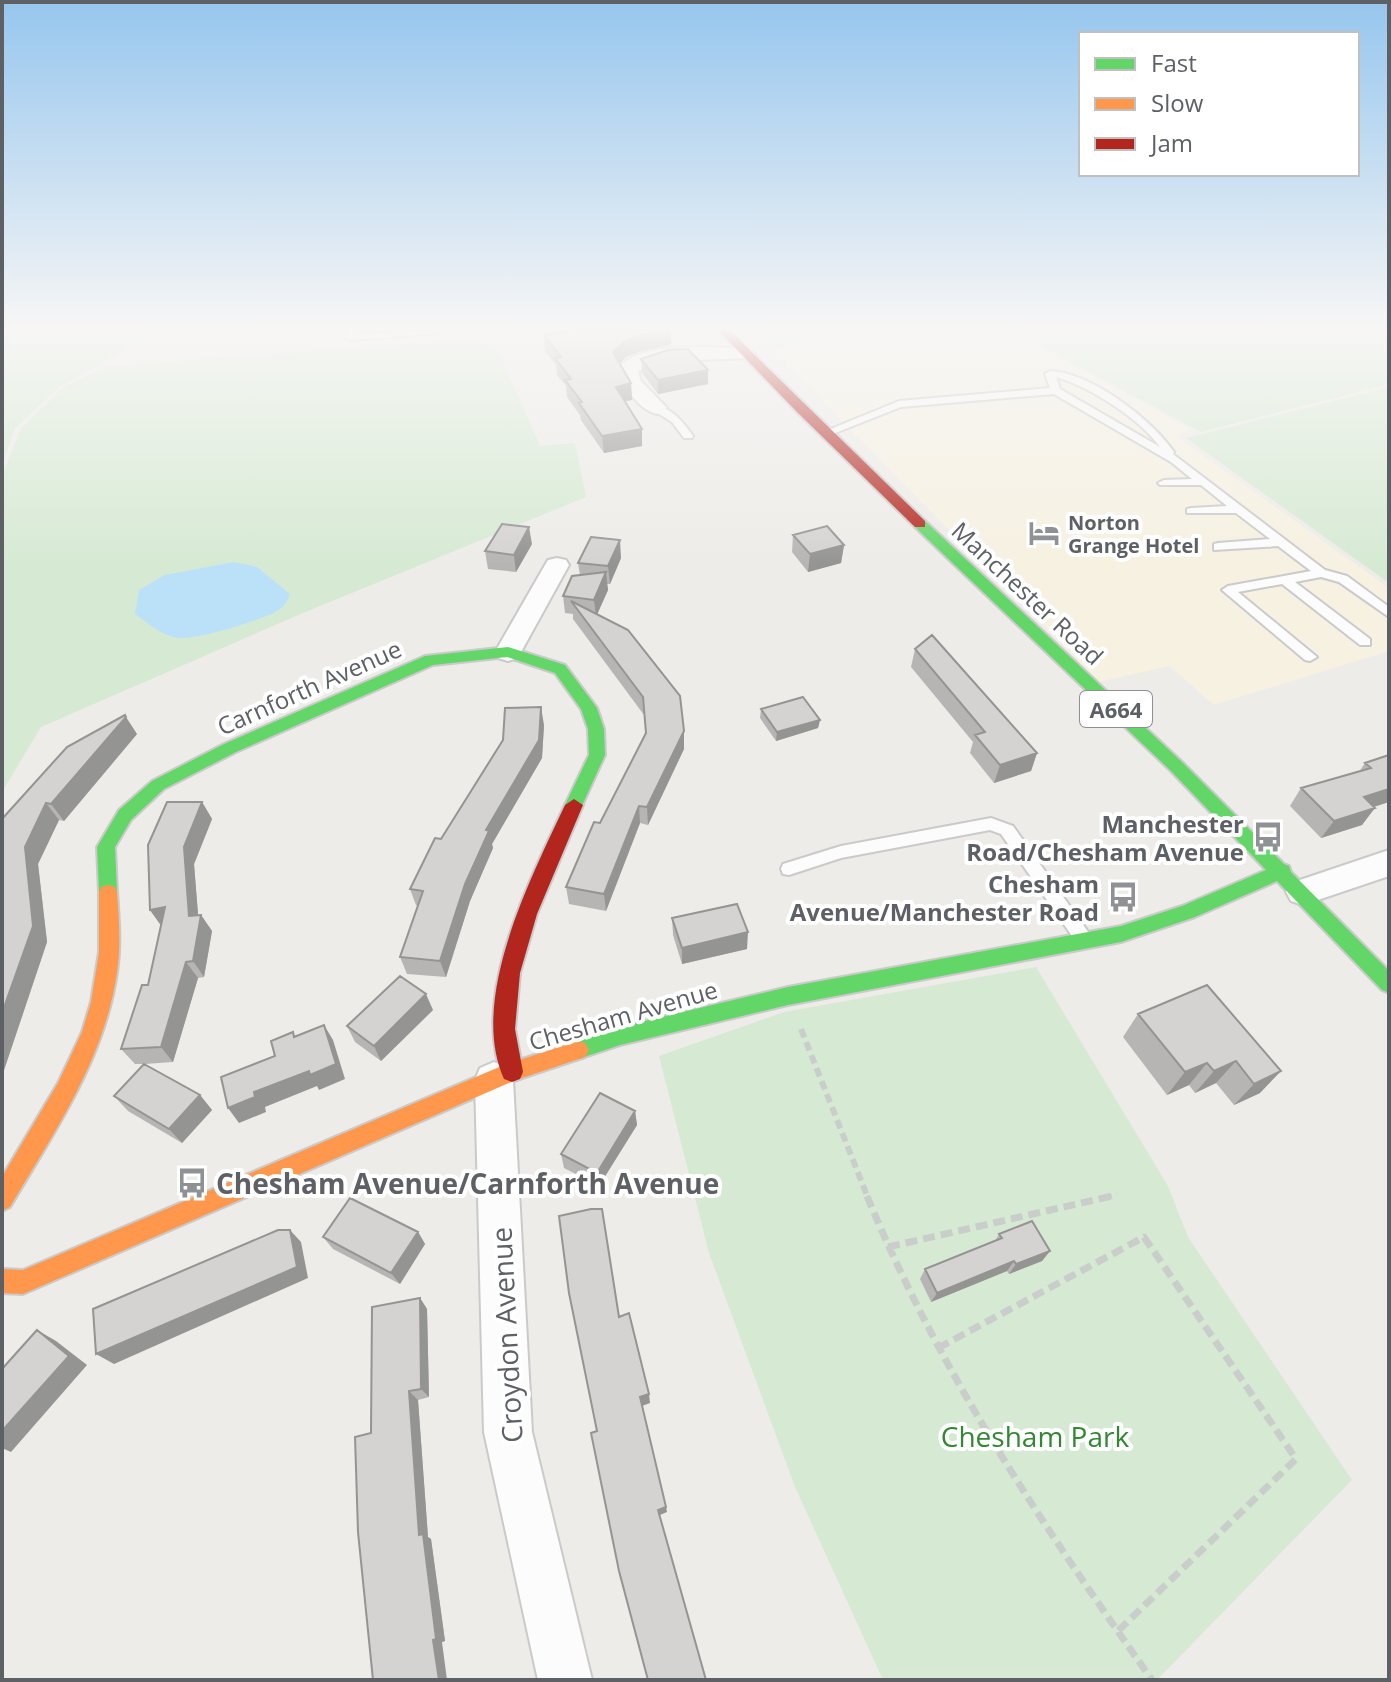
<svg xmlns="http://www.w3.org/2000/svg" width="1391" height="1682" font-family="'Open Sans',sans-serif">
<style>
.commercial{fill:#f6f1e1}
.green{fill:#d6ead3}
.water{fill:#bbe1f8}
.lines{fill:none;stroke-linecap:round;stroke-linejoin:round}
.lane-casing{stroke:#cacaca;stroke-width:4}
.street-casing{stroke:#cacaca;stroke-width:4}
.fast-casing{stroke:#cacaca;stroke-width:4}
.slow-casing{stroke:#cacaca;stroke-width:4}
.jam-casing{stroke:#cacaca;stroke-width:4}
.path-far1{stroke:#c9cecb;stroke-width:6;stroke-dasharray:9 5;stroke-linecap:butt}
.path{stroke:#c9cecb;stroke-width:7;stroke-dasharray:12 6;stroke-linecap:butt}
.lane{fill:#fcfcfc;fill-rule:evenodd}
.street{fill:#fcfcfc;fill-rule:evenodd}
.fast{fill:#63d668;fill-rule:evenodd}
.slow{fill:#ff974d;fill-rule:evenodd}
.jam{fill:#b3261e;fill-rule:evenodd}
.wall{fill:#b6b5b4}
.shaded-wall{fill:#949492}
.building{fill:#d4d3d1;stroke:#949492;stroke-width:2}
.labels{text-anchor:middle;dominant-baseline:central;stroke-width:8;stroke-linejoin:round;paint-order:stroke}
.far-poi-label{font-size:20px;font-weight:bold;fill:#5d6166;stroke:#fff;text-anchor:start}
.shield{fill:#fff;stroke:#8e9094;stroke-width:2}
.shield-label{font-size:22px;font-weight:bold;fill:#5d6166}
.street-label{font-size:24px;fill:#5d6166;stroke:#fff}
.poi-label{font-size:24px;font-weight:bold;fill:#5d6166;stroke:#fff;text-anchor:end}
.near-poi-label{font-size:28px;font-weight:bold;fill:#5d6166;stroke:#fff;text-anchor:start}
.near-street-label{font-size:28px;fill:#5d6166;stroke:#fff}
.near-park-label{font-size:28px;fill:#338734;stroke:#fff}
</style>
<rect width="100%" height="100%" fill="#edece8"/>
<path class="commercial" d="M 867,330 L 1009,330 L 1191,429 L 1177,437 L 1389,588 L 1389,651 L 1214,705 L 1169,666 L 1099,682 L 772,350 Z"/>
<path class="green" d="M 2,330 L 158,330 L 60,387 L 15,428 L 2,464 Z
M 755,330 L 857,330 L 772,348 Z
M 1010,330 L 1389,330 L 1389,384 L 1201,432 Z
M 492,337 L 540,446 L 575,443 L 586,497 L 303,613 L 41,727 L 2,792 L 2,476 L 21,428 L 64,387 L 104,367 Z
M 1389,387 L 1389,583 L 1186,438 Z
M 1036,967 L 1168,1186 L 1188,1237 L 1352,1480 L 1157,1680 L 883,1680 L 795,1487 L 709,1253 L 659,1056 L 784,1012 Z"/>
<path class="water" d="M 234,562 L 257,567 L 290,594 C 288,602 282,609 275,612 C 259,621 196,640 178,638 C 163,636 147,623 135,614 L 139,590 L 165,575 Z"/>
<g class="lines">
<g class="lane-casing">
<path id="lane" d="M 347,330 L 355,330 L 355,334 L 446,330 L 441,333 L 350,340 L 345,337 Z
M 1050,371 C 1092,373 1151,419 1174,452 L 1173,454 L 1325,570 L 1347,576 L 1389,607 L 1389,617 L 1339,582 L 1321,577 L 1295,582 L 1370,639 L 1370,645 L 1360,645 L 1282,584 L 1238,592 L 1317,657 L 1310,661 L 1305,660 L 1222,590 L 1228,586 L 1311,571 L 1278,546 L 1214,550 L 1214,544 L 1218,543 L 1270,539 L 1236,513 L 1187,513 L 1187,509 L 1191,508 L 1227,506 L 1201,485 L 1160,485 L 1158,483 L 1164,480 L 1192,479 L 1171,462 L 1054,394 L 901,407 L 830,435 L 821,433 L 899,401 L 1050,388 L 1045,374 ZM 1056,377 C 1089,386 1140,419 1160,447 L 1060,389 Z
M 653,406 C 671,406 683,422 693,436 L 692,438 L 684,438 L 672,422 L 653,410 Z
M 991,818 L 1013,826 L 1091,936 L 1094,941 L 1091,946 L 1085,948 L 1079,946 L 1001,834 L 990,830 L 841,858 L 789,875 L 783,874 L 781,869 L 783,864 L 841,846 Z"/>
</g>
<g class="street-casing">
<path id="street" d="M 745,348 L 755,354 L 752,358 L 668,361 L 638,371 L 641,381 L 667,408 L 657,414 C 639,410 623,386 617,369 C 641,340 711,348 745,348 Z
M 557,558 L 566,560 L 569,565 L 521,652 L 518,658 L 508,661 L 498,658 L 495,652 L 545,565 L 548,560 Z
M 1389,850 L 1389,876 L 1303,905 L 1291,901 L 1286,892 L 1291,883 Z
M 494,1062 L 508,1068 L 513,1080 L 532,1432 L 592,1680 L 538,1680 L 484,1432 L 475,1080 L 480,1068 Z"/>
</g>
<g class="fast-casing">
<path id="fast" d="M 920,520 L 925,521 L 1183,763 L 1284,864 L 1289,866 L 1291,872 L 1389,971 L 1389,993 L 1382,990 L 1277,881 L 1195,917 L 1121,942 L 788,1005 L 620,1045 L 578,1059 L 571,1057 L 567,1050 L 571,1043 L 620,1027 L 788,987 L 1121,926 L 1182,906 L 1266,870 L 1171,771 L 915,527 L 915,521 Z
M 508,647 L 565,665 L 597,708 L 604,729 L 605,755 L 580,810 L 574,811 L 565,805 L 589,755 L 588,729 L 581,709 L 555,673 L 507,657 L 433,665 L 236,752 L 164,789 L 131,820 L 115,847 L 117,892 L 115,897 L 101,897 L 99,892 L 97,847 L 119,810 L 152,781 L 224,744 L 425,656 Z"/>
</g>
<g class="slow-casing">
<path id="slow" d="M 108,885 L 115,887 L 117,892 C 119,919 121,946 117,972 C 105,1059 53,1134 10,1207 L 2,1211 L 2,1177 L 58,1083 L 82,1032 L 91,1002 L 99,952 L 99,892 L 101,887 Z
M 578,1041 L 585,1043 L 589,1050 L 585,1057 L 516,1080 L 23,1294 L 2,1293 L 2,1269 L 23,1270 L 504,1065 Z"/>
</g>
<g class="jam-casing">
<path id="jam" d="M 718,330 L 729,330 L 925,521 L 925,527 L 915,527 L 797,412 Z
M 574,799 L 583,805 L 537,914 L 520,973 L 515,1029 L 523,1072 L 520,1079 L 512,1082 L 504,1079 C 468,999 531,878 565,805 Z"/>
</g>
<path class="path-far1" d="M 801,1029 L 868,1198
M 1103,1198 L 1117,1195"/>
<path class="path" d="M 867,1196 C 942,1377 1040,1521 1152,1680
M 888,1247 L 1112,1196
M 938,1348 L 1144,1237 L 1296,1459 L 1118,1631"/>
<use href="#lane" class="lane"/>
<use href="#street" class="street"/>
<use href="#fast" class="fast"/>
<use href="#slow" class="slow"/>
<use href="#jam" class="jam"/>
</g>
<path class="wall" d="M 544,335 L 671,345 L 641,351 L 626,357 L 620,363 L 631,383 L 632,400 L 625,401 L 642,446 L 604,453 L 581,420 L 580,415 L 567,397 L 566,386 L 557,375 L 556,365 L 545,351 Z
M 641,359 L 708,370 L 708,384 L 658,394 L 642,373 Z
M 793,535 L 844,545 L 841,563 L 808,572 L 792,552 Z
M 532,544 L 516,572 L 488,569 L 485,551 Z
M 621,558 L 610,584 L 607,584 L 608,590 L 597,614 L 684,731 L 684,749 L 648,825 L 640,823 L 606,911 L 569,904 L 566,887 L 646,734 L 644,715 L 573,619 L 573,614 L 565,613 L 563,596 L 580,575 L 578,563 Z
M 915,649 L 1037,753 L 1031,771 L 994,783 L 970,753 L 973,742 L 911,667 Z
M 761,709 L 820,720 L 818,728 L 776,741 L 760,718 Z
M 544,725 L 542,758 L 492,844 L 493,848 L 470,901 L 446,977 L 407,974 L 400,957 L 418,906 L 416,905 L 410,889 L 441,839 Z
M 137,734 L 64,821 L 59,820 L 38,864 L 47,942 L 2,1076 L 2,819 Z
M 1389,755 L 1389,802 L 1374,807 L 1362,825 L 1321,838 L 1290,806 L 1301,788 L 1359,772 L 1365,763 Z
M 202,802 L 212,819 L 194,864 L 198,915 L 201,915 L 212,931 L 204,977 L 198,978 L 173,1062 L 145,1064 L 200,1095 L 212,1110 L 182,1143 L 128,1111 L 114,1096 L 144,1064 L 135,1064 L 121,1049 L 148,985 L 161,925 L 150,910 Z
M 672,918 L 747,949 L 682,964 L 673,935 Z
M 1207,985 L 1260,1093 L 1234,1105 L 1216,1083 L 1195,1093 L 1189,1085 L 1167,1095 L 1123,1037 L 1138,1014 Z
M 433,1010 L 381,1061 L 355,1042 L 347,1026 Z
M 635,1111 L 637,1125 L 599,1186 L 564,1168 L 561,1154 Z
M 418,1232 L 425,1244 L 400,1284 L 333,1249 L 323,1237 Z
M 999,1234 L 1050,1251 L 1042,1261 L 1009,1274 L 1007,1271 L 931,1302 L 920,1279 L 925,1269 L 995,1241 Z
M 420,1298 L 427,1309 L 429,1397 L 418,1400 L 428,1537 L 431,1539 L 445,1641 L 442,1642 L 371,1433 Z"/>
<path class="shaded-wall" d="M 671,330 L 671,345 L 641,351 L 626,357 L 614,368 L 613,352 L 625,341 L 640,335 Z
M 708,370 L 708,384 L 658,394 L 658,380 Z
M 631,383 L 632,400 L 617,403 L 616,387 Z
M 642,429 L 642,446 L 604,453 L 602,436 Z
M 529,527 L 532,544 L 516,572 L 514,555 Z
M 620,540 L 621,558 L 610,584 L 608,566 Z
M 844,545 L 841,563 L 808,572 L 810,554 Z
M 606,572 L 608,590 L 596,617 L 594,600 Z
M 541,707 L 544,725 L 542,758 L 492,844 L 493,848 L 470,901 L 446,977 L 440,961 L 465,884 L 486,830 Z
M 126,717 L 137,734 L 64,821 L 51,804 Z
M 820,720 L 818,728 L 776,741 L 777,732 Z
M 684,731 L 684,749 L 648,825 L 647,807 Z
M 1037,753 L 1031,771 L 994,783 L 1000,765 Z
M 1389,789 L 1389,802 L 1350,814 L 1364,797 Z
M 202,802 L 212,819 L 194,864 L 199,926 L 201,915 L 212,931 L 204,977 L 193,961 L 184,847 Z
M 46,803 L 59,820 L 38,864 L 47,942 L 2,1076 L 2,1013 L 25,847 Z
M 639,806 L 640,823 L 606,911 L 604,894 Z
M 1375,808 L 1362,825 L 1321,838 L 1334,821 Z
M 165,907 L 162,927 L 150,910 Z
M 748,932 L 747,949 L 682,964 L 682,948 Z
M 186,962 L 198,978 L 173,1062 L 161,1047 Z
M 426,994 L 433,1010 L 381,1061 L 374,1046 Z
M 324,1025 L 333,1040 L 345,1079 L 319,1090 L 317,1086 L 265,1107 L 266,1112 L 239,1123 L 228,1108 L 254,1092 Z
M 1236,1061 L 1216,1083 L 1195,1093 L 1214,1071 Z
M 1207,1063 L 1189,1085 L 1167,1095 L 1185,1072 Z
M 1281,1071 L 1260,1093 L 1234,1105 L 1254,1084 Z
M 200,1095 L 212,1110 L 182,1143 L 169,1129 Z
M 635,1111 L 637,1125 L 599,1186 L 597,1173 Z
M 290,1230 L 301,1242 L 308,1278 L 114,1364 L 96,1354 Z
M 418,1232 L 425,1244 L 400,1284 L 391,1273 Z
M 1050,1251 L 1042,1261 L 1009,1274 L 1016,1264 Z
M 1014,1261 L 1007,1271 L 931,1302 L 937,1293 Z
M 420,1298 L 427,1309 L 429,1397 L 421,1389 Z
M 37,1330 L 56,1341 L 87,1365 L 11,1452 L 2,1448 L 2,1431 Z
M 409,1391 L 418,1400 L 428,1537 L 431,1539 L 445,1641 L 442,1642 L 447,1680 L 439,1680 L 419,1535 Z
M 649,1394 L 650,1403 L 642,1406 L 640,1397 Z
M 666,1507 L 667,1512 L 660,1515 L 658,1510 Z"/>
<path class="building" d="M 574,330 L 668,330 L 640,335 L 625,341 L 613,352 L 631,383 L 616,387 L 642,429 L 602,436 L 579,403 L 582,402 L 565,380 L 571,379 L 555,358 L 561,357 L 544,335 Z
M 688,349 L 708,370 L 658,380 L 641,359 L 668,350 Z
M 502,524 L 529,527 L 514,555 L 485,551 Z
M 827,526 L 844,545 L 810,554 L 793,535 Z
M 591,537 L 620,540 L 608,566 L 578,563 Z
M 606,572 L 594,600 L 563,596 L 572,576 Z
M 571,601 L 628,630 L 680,696 L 684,731 L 647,807 L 639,806 L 604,894 L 566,887 L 594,822 L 600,823 L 646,733 L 643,697 Z
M 932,635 L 1037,753 L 1000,765 L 975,735 L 985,732 L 915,649 Z
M 803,697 L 820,720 L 777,732 L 761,709 Z
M 541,707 L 539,740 L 486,830 L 489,831 L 465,884 L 440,961 L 400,957 L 423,891 L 410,889 L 435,838 L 441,839 L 503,740 L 505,708 Z
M 125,715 L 126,717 L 51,804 L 46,803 L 25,847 L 33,926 L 2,1013 L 2,819 L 67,747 Z
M 1389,755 L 1389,789 L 1364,797 L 1375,808 L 1334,821 L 1301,788 L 1371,768 L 1365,763 Z
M 167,802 L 202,802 L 184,847 L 189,916 L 201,915 L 193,961 L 186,962 L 161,1047 L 121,1049 L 142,985 L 148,985 L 165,907 L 150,910 L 148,845 Z
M 737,904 L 748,932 L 682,948 L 672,918 Z
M 400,976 L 426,994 L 374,1046 L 347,1026 Z
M 1207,985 L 1281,1071 L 1254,1084 L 1236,1061 L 1214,1071 L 1207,1063 L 1185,1072 L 1138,1014 Z
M 324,1025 L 336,1064 L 310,1075 L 309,1071 L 254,1092 L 255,1097 L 228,1108 L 221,1077 L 275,1056 L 271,1041 L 293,1032 L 294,1037 Z
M 144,1064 L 200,1095 L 169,1129 L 114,1096 Z
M 600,1093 L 635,1111 L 597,1173 L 561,1154 Z
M 350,1198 L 418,1232 L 391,1273 L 323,1237 Z
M 591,1209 L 602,1209 L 619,1317 L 629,1313 L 649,1394 L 640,1397 L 666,1507 L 658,1510 L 706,1680 L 648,1680 L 619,1571 L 591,1433 L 597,1431 L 569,1293 L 559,1216 Z
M 1032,1221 L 1050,1251 L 1016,1264 L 1014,1261 L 937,1293 L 925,1269 L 1002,1238 L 999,1234 Z
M 278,1230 L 290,1230 L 297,1267 L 96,1354 L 93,1309 Z
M 420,1298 L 421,1389 L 409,1391 L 419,1535 L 423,1534 L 436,1639 L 433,1640 L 439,1680 L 373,1680 L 358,1532 L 355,1437 L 371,1433 L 372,1307 Z
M 37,1330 L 69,1356 L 2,1431 L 2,1369 Z"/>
<linearGradient id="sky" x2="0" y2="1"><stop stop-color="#96c6ee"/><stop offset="0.58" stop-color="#f7f6f5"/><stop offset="1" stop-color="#f7f6f5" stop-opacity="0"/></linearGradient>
<rect width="1391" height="565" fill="url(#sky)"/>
<defs>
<g id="hotel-bare" transform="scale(2.4)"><path d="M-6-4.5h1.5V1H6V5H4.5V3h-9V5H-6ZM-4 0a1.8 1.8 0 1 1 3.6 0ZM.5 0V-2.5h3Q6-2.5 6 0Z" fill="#8f9294" stroke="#fff" stroke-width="2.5" paint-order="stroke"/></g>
<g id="bus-bare" transform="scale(2.4)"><path d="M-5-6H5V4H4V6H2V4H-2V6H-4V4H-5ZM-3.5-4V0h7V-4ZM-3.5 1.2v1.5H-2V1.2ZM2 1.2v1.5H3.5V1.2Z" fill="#8f9294" stroke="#fff" stroke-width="2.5" paint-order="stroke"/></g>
</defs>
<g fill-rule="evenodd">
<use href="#hotel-bare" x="1044" y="533"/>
<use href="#bus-bare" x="1268" y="837"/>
<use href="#bus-bare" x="1123" y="897"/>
<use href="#bus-bare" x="192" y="1183"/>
</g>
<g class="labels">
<g class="far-poi-label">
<text x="1068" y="522">Norton<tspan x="1068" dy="23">Grange Hotel</tspan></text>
</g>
<rect class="shield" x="1080" y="691" width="72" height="36" rx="6"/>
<g class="shield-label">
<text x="1116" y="709">A664</text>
</g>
<g class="street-label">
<text transform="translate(1028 593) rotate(43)">Manchester Road</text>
<text transform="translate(309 687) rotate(-24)">Carnforth Avenue</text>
<text transform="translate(623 1015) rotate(-16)">Chesham Avenue</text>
</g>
<g class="poi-label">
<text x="1244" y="823">Manchester<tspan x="1244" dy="28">Road/Chesham Avenue</tspan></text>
<text x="1099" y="883">Chesham<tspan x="1099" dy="28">Avenue/Manchester Road</tspan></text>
</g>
<g class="near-poi-label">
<text x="216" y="1183">Chesham Avenue/Carnforth Avenue</text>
</g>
<g class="near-street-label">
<text transform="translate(506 1335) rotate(-93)">Croydon Avenue</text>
</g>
<g class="near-park-label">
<text x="1035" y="1436">Chesham Park</text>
</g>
</g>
<rect width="1391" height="1682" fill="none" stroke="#5d6166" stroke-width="8"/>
<rect x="1079" y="32" width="280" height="144" fill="#ffffff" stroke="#bec0c2" stroke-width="2"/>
<rect x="1095" y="58" width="40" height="12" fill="#63d668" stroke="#bec0c2" stroke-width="2"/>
<text x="1151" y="72" font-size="24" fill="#5d6166">Fast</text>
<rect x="1095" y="98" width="40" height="12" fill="#ff974d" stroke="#bec0c2" stroke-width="2"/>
<text x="1151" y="112" font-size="24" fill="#5d6166">Slow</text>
<rect x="1095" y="138" width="40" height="12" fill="#b3261e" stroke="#bec0c2" stroke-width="2"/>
<text x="1151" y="152" font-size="24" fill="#5d6166">Jam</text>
</svg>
